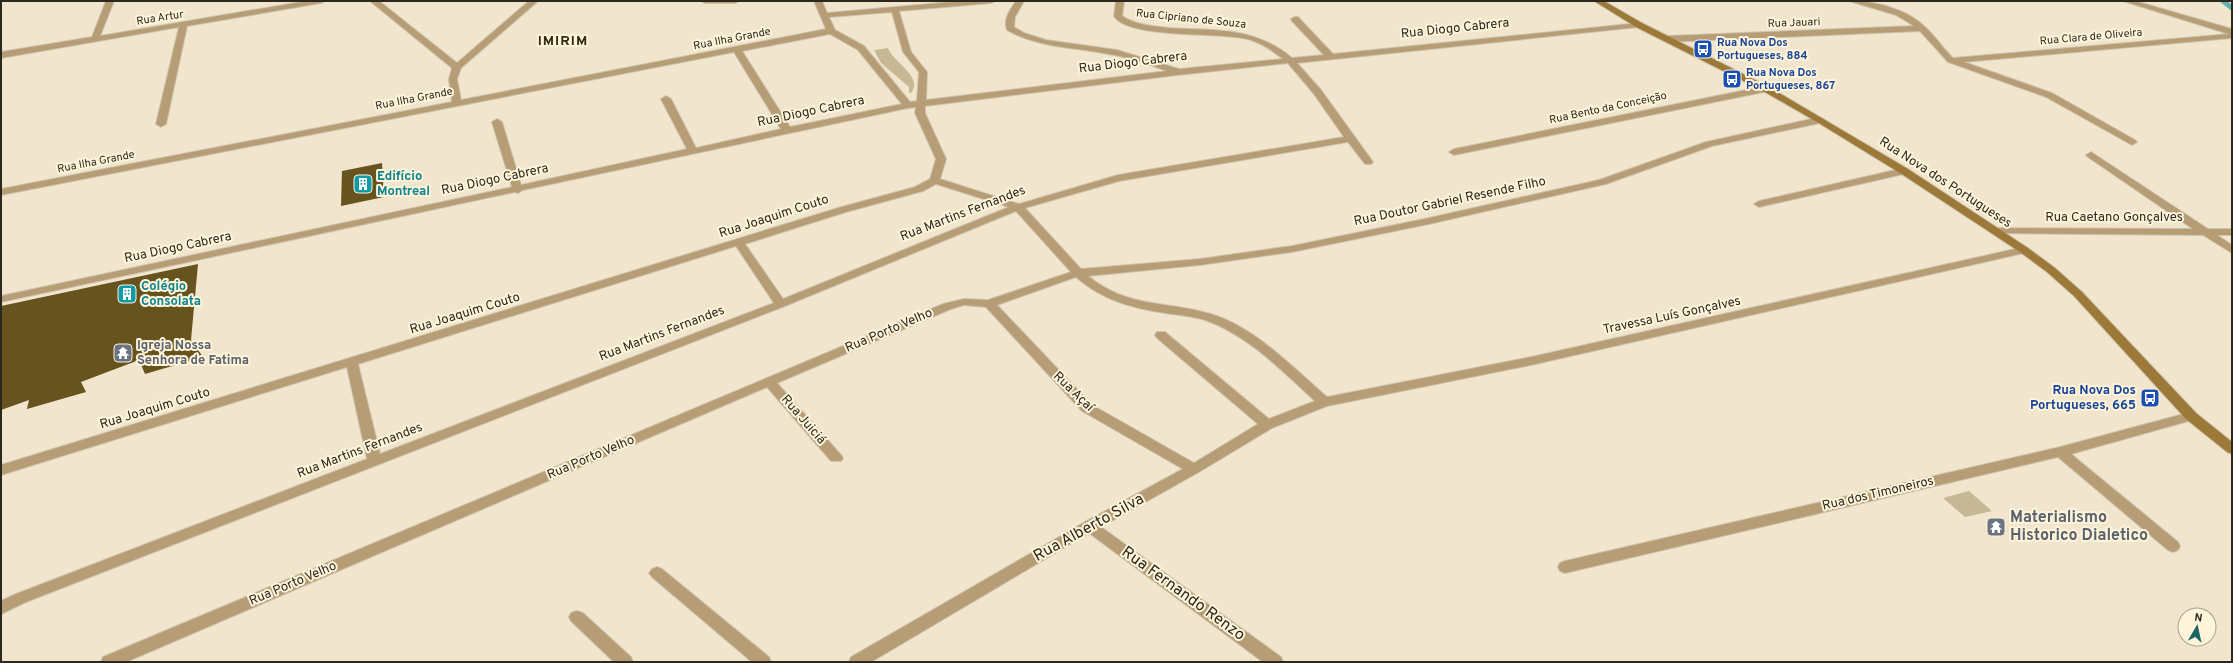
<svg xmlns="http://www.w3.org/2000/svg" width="2233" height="663" font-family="Overpass,sans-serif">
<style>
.green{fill:#c6b895}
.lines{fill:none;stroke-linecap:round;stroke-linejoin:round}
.stream{stroke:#64b0b2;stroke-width:5}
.building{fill:#67531d}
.street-casing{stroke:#cec4ae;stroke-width:2}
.secondary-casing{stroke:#cec4ae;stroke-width:2}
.street{fill:#b69d76;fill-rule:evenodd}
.secondary{fill:#9c7939;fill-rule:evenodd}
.labels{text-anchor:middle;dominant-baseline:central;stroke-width:4;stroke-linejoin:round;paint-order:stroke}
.far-street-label{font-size:11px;fill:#2c281e;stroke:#fef4da}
.far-transit-label{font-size:11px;font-weight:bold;fill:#164399;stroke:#fef4da;text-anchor:start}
.street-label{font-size:13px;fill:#2c281e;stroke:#fef4da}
.culture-label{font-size:13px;font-weight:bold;fill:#0d838f;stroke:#fef4da;text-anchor:start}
.worship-label{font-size:13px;font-weight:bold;fill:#5b616d;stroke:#fef4da;text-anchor:start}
.transit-label{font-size:13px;font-weight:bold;fill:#164399;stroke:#fef4da;text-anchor:end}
.far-district-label{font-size:14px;font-weight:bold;letter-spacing:1px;fill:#322a15;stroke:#fef4da}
.near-worship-label{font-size:16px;font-weight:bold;fill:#5b616d;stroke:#fef4da;text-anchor:start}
.near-street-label{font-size:16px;fill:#2c281e;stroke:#fef4da}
</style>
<rect width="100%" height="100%" fill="#f1e6cd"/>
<path class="green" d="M 888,48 C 893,63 924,76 911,93 L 909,93 L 909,87 L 881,63 L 874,50 Z
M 1969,491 L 1992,511 L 1965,517 L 1943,498 Z"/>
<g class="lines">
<path class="stream" d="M 2223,1 L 2232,8"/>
</g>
<path class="building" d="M 382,163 L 384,197 L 341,206 L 342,171 Z
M 198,264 L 191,340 L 203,357 L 145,374 L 139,360 L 81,382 L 86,392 L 27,409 L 29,400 L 1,410 L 1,306 Z"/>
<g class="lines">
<g class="street-casing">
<path id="street" d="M 106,1 L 114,1 L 100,36 L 307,1 L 325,1 L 321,3 L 187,26 L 166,124 L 161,127 L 156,124 L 179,27 L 1,58 L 1,52 L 92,37 Z
M 370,1 L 379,1 L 457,63 L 529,1 L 538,1 L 461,68 L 457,79 L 461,100 L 826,29 L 814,1 L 822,1 L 827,13 L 963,1 L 995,1 L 991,3 L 899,11 L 911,52 L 927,72 L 926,100 L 1167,71 C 1148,64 1128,57 1108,54 C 1073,47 1039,48 1007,30 C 1003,19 1010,10 1016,1 L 1024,1 L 1015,17 L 1014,27 L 1024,33 L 1046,40 L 1117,50 L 1179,69 L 1283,59 C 1273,51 1263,44 1251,40 C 1222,31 1129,40 1114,16 L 1116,1 L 1124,1 L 1122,16 C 1136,25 1153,26 1169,28 C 1215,31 1254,26 1292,58 L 1324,55 L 1292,21 L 1291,19 L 1295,17 L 1298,17 L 1333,54 L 1639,23 L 1643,25 L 1639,27 L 1297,63 L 1321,90 L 1373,162 L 1371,164 L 1365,164 L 1348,142 L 1119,181 L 1025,208 L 1081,269 L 1200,259 L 1292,246 L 1429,218 L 1599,180 L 1706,142 L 1820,117 L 1825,120 L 1820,123 L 1712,146 L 1606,184 L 1429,224 L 1292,252 L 1200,265 L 1088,276 C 1129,309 1164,300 1211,314 C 1256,328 1292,367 1327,397 L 1531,357 L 2024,247 L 2029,250 L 2024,253 L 1531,365 L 1327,406 L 1272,428 L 1199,472 L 1101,527 L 1281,657 L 1283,662 L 1263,662 L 1089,533 L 871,662 L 849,662 L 851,657 L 1085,522 L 1183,469 L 1082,411 L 986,307 L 964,305 L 951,309 L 777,383 L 841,455 L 843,458 L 841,461 L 831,461 L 767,387 L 126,662 L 101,662 L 103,657 L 943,304 L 964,299 L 988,300 L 1071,272 L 1016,211 L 785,306 L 26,602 L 1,614 L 1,601 L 16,594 L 367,459 L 347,367 L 1,475 L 1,465 L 838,208 L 915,187 L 930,179 L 936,159 L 915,113 L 916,107 L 908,108 L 523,190 L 518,193 L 515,192 L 1,302 L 1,296 L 512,187 L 492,122 L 497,119 L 502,122 L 521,185 L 687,149 L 661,99 L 666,96 L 671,99 L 696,148 L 781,129 L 734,52 L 1,195 L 1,189 L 452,102 L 449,79 L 452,68 ZM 892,12 L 903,52 L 919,72 L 917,101 L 910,102 L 864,46 L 835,30 L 829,17 ZM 830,34 L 858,50 L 902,104 L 790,127 L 742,51 ZM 1288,63 L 1314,94 L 1344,137 L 1118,175 L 1019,204 L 940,179 L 946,159 L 925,113 L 925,106 L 1178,75 ZM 936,184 L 1009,207 L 783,299 L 745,244 L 846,212 L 923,191 ZM 736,246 L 774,303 L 380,454 L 358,364 ZM 1076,277 C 1102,300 1132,308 1165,313 C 1178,315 1192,316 1205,320 C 1248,335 1282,371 1315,401 L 1269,419 L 1165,332 L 1157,332 L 1155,335 L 1157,338 L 1258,424 L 1194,463 L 1092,405 L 997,305 Z
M 701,1 L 739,1 L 735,3 L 705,3 Z
M 1849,1 C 1875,1 1908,9 1926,28 C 1936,37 1943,49 1953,58 L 2229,34 L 2123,1 L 2135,1 L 2232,29 L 2232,38 L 1964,62 L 2052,93 L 2135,140 L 2137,142 L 2132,145 L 2046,97 L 1948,62 L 1920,31 L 1667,42 L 1663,39 L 1667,36 L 1914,26 L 1896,15 Z
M 1766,86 L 1770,89 L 1769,91 L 1454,155 L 1449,152 L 1454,149 Z
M 2091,152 L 2208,229 L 2232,229 L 2232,235 L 2217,235 L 2232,245 L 2232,253 L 2203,235 L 1991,233 L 1990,231 L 1991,229 L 1995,228 L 2193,229 L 2088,157 L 2086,155 Z
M 1904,168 L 1909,171 L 1908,173 L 1759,207 L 1754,204 L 1759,201 Z
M 2191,412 L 2196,413 L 2198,416 L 2196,419 L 2071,454 L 2178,542 L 2180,546 L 2178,550 L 2173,552 L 2168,550 L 2058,457 L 1565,573 L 1560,571 L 1558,567 L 1560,563 L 1565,561 L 2060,447 Z
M 657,567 L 662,569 L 769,657 L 771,662 L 752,662 L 652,577 L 649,573 L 652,569 Z
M 577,611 L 583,613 L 631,657 L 633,662 L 614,662 L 571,621 L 569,617 L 571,613 Z"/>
</g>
<g class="secondary-casing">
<path id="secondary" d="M 1594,1 L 1604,1 L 1642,23 L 1769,87 L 1908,169 L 2028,248 L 2055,268 L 2082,292 L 2196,413 L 2232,442 L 2232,454 L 2227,452 L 2186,419 L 2074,296 L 2047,272 L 2020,252 L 1900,173 L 1817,122 L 1763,91 L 1636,27 Z"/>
</g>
<use href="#street" class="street"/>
<use href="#secondary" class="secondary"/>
</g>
<defs>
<g id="bus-square" transform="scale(1)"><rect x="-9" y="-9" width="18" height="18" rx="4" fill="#1a4fb4" stroke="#fef4da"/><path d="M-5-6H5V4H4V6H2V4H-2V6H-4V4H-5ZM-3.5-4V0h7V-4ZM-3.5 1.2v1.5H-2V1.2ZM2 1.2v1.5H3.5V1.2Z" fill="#fff"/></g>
<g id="building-square" transform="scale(1)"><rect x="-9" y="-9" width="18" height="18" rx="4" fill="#0f9aa8" stroke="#fef4da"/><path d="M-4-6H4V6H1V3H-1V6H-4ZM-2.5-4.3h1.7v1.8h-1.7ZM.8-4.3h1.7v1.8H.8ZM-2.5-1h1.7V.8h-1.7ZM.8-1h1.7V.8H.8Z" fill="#fff"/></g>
<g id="temple-square" transform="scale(1)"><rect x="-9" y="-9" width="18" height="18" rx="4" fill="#6b7280" stroke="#fef4da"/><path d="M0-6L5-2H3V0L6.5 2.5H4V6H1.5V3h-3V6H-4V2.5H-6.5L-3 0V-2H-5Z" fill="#fff"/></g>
</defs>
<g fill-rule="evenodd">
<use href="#bus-square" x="1703" y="49"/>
<use href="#bus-square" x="1732" y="79"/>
<use href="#building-square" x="363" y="184"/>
<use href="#building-square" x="127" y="294"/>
<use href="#temple-square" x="123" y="353"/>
<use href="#bus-square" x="2150" y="398"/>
<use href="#temple-square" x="1996" y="527"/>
</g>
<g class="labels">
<g class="far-street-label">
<text transform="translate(160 18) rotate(-9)">Rua Artur</text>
<text transform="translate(1191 19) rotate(6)">Rua Cipriano de Souza</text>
<text transform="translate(1794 23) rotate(-2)">Rua Jauari</text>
<text transform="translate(2091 37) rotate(-5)">Rua Clara de Oliveira</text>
<text transform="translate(732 39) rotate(-11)">Rua Ilha Grande</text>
<text transform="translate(414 99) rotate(-11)">Rua Ilha Grande</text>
<text transform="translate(1608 108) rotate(-12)">Rua Bento da Conceição</text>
<text transform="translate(96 162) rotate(-11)">Rua Ilha Grande</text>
</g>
<g class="far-transit-label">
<text x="1717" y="43">Rua Nova Dos<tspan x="1717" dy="13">Portugueses, 884</tspan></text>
<text x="1746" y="73">Rua Nova Dos<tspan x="1746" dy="13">Portugueses, 867</tspan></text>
</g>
<g class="street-label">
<text transform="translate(1455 29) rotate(-6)">Rua Diogo Cabrera</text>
<text transform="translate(1133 63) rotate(-7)">Rua Diogo Cabrera</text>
<text transform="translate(811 112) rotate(-12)">Rua Diogo Cabrera</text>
<text transform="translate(495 180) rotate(-12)">Rua Diogo Cabrera</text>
<text transform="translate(1945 183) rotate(33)">Rua Nova dos Portugueses</text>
<text transform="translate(1450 202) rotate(-12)">Rua Doutor Gabriel Resende Filho</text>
<text transform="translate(963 214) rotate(-21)">Rua Martins Fernandes</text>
<text transform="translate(774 217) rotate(-18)">Rua Joaquim Couto</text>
<text x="2114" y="218">Rua Caetano Gonçalves</text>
<text transform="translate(178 248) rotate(-12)">Rua Diogo Cabrera</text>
<text transform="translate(465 314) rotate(-17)">Rua Joaquim Couto</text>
<text transform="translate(1672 316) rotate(-12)">Travessa Luís Gonçalves</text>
<text transform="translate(889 331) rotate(-23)">Rua Porto Velho</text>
<text transform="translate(662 334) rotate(-21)">Rua Martins Fernandes</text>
<text transform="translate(1073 392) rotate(44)">Rua Açaí</text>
<text transform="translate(155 409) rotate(-17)">Rua Joaquim Couto</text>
<text transform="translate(803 420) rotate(49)">Rua Juiciá</text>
<text transform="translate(360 451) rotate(-21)">Rua Martins Fernandes</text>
<text transform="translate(591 458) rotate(-23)">Rua Porto Velho</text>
<text transform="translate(1878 494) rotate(-13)">Rua dos Timoneiros</text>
<text transform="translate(293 584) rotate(-23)">Rua Porto Velho</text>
</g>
<g class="culture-label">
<text x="377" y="177">Edifício<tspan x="377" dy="15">Montreal</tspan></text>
<text x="141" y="287">Colégio<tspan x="141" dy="15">Consolata</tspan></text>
</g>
<g class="worship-label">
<text x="137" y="346">Igreja Nossa<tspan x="137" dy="15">Senhora de Fatima</tspan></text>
</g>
<g class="transit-label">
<text x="2136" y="391">Rua Nova Dos<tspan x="2136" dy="15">Portugueses, 665</tspan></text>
</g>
<g class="far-district-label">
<text x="563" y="41">IMIRIM</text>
</g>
<g class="near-worship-label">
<text x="2010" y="518">Materialismo<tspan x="2010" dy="18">Historico Dialetico</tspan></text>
</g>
<g class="near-street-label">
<text transform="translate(1089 528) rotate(-29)">Rua Alberto Silva</text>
<text transform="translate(1183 594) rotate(36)">Rua Fernando Renzo</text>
</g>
</g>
<rect width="2233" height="663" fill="none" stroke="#2c281e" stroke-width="4"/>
<g transform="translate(2197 627) rotate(9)"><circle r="19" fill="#fef4da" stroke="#aaa28f"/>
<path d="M0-3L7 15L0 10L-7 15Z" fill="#196663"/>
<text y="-6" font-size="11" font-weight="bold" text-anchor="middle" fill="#2c281e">N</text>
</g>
</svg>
